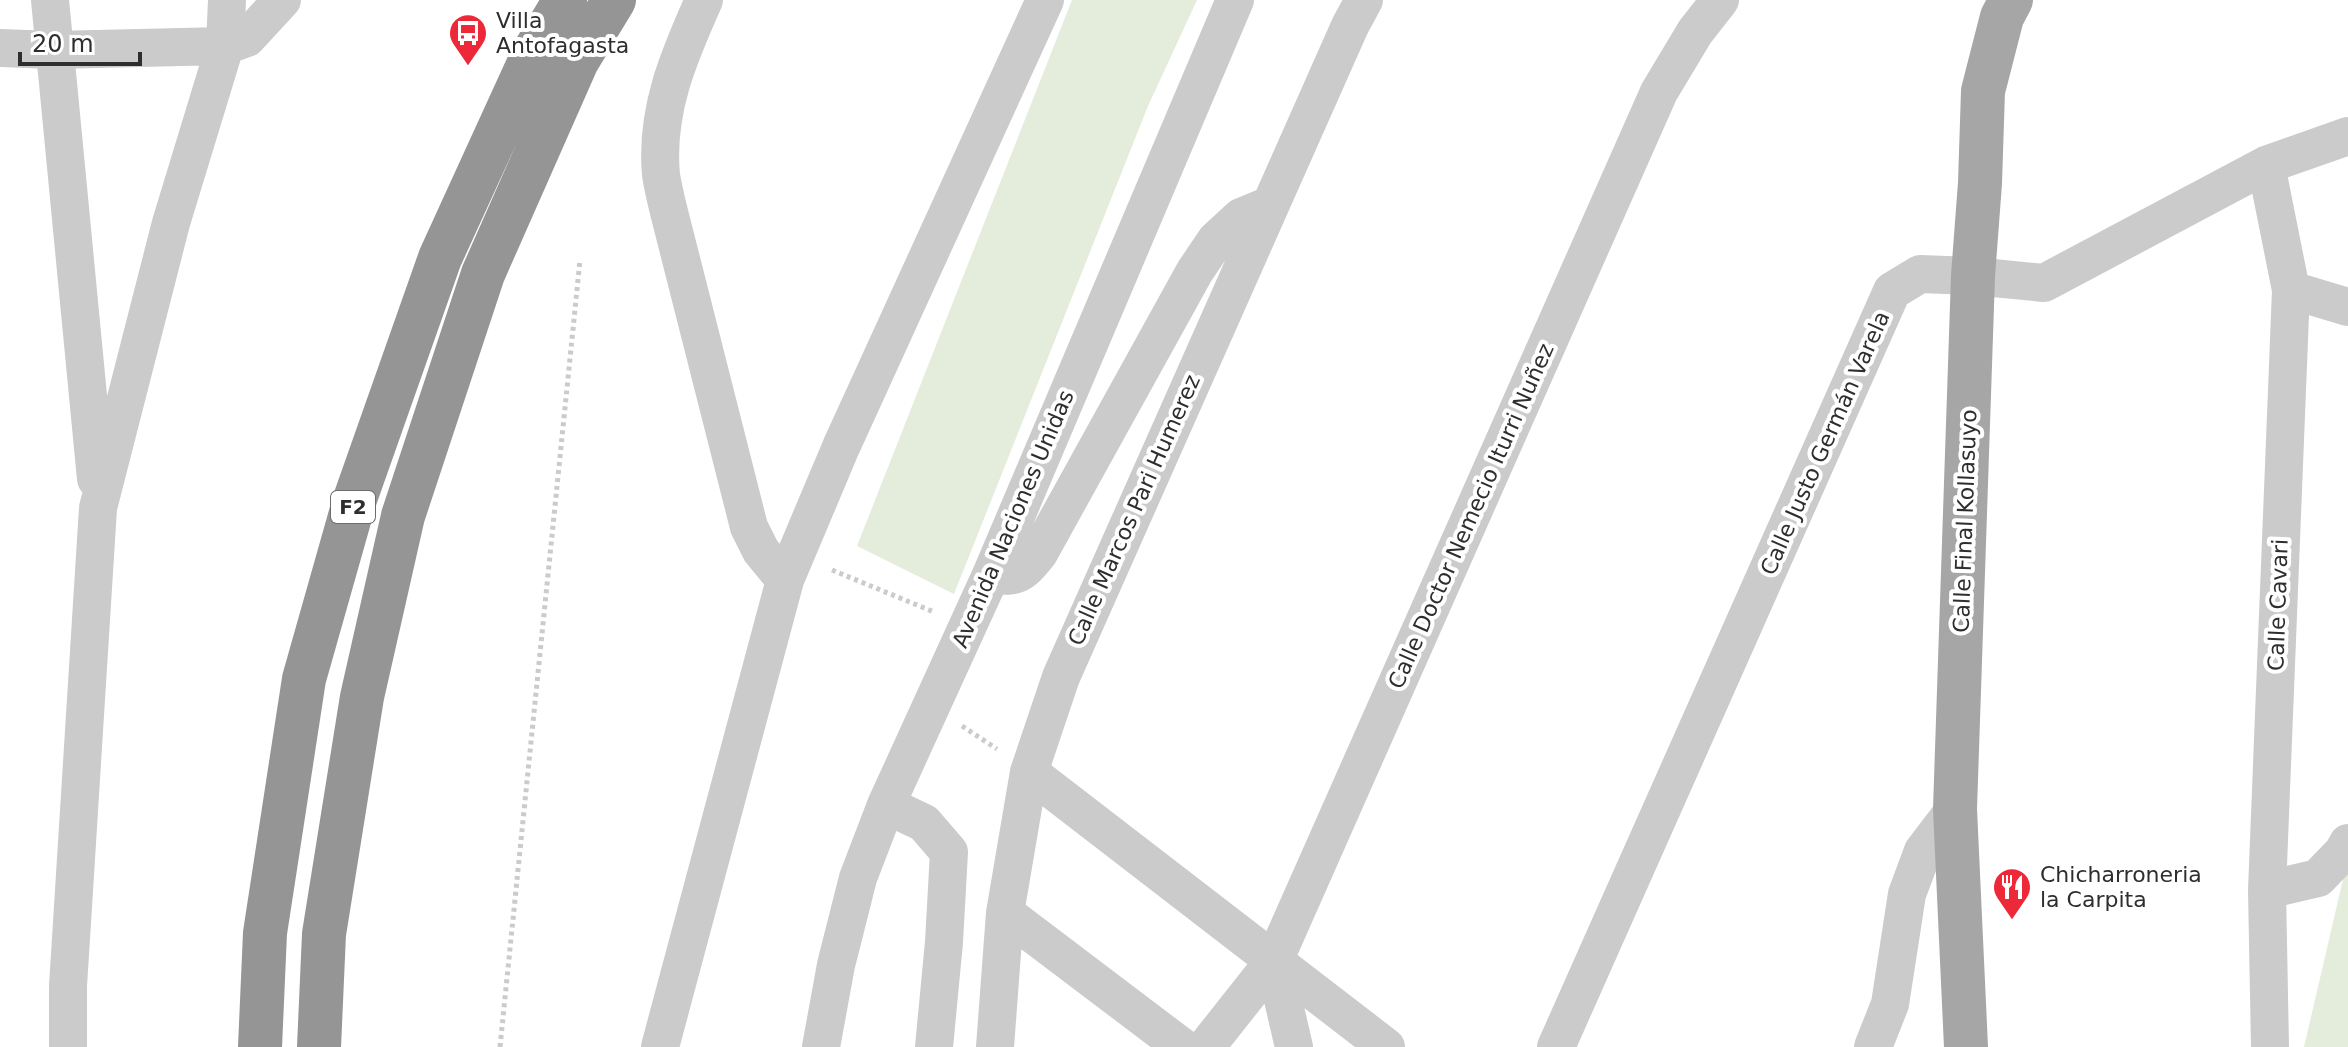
<svg xmlns="http://www.w3.org/2000/svg" width="2348" height="1047" font-family="'DejaVu Sans',sans-serif">
<style>
.green{fill:#e4ecdb}
.lines{fill:none;stroke-linecap:round;stroke-linejoin:round}
.path{stroke:#cbcbcb;stroke-width:5;stroke-dasharray:4 4;stroke-linecap:butt}
.minor{stroke:#cbcbcb;stroke-width:38}
.major{stroke:#a6a6a6;stroke-width:44}
.highway{stroke:#959595;stroke-width:44}
.labels{text-anchor:middle;dominant-baseline:central;stroke-width:8;stroke-linejoin:round;paint-order:stroke}
.shield{fill:#fff;stroke:#6d6d6d;stroke-width:2}
.shield-label{font-size:20px;font-weight:bold;fill:#2e2e2e}
.poi-label{font-size:22px;fill:#2e2e2e;stroke:#fff;text-anchor:start}
.street-label{font-size:22px;fill:#2e2e2e;stroke:#fff}
</style>
<rect width="100%" height="100%" fill="#fff"/>
<path class="green" d="M 1072,0 L 1197,0 L 1148,106 L 954,594 L 857,546 Z
M 2348,858 L 2348,1047 L 2304,1047 Z"/>
<g class="lines">
<path class="path" d="M 832,570 L 934,612
M 962,726 L 997,749
M 500,1047 L 580,260"/>
<path class="minor" d="M 50,0 L 96,479
M 704,0 C 679,56 655,111 661,175 C 663,187 666,200 669,212 L 749,527 L 761,551 L 785,580
M 0,48 L 53,50 L 225,46 L 247,38 L 282,0
M 2266,165 L 2291,290 L 2267,890 L 2270,1047
M 2291,290 L 2348,307
M 991,575 C 1019,578 1022,574 1039,553 L 1195,271 L 1216,240 L 1241,217 L 1270,205
M 1029,772 L 1386,1047
M 886,805 L 924,823 L 949,852 L 944,942 L 934,1047
M 2267,890 L 2318,878 L 2343,852 L 2348,843
M 1005,913 L 1182,1047
M 1274,961 L 1294,1047
M 68,1047 L 68,986 L 98,508 L 171,223 L 225,46 L 227,0
M 660,1047 L 785,580 L 841,447 L 1045,0
M 821,1047 L 836,965 L 858,878 L 886,805 L 991,575 L 1235,0
M 995,1047 L 1005,913 L 1029,772 L 1061,677 L 1350,26 L 1364,0
M 1206,1047 L 1274,961 L 1659,92 L 1695,32 L 1720,0
M 1556,1047 L 1892,291 L 1920,274 L 1973,276 L 2044,283 L 2266,165 L 2348,136
M 1873,1047 L 1890,1004 L 1907,894 L 1923,851 L 1955,809"/>
<path class="major" d="M 1966,1047 L 1955,809 L 1973,276 L 1980,183 L 1983,91 L 2002,17 L 2011,0"/>
<path class="highway" d="M 260,1047 L 265,933 L 304,679 L 355,499 L 440,258 L 535,50 L 565,0
M 319,1047 L 324,934 L 362,697 L 403,516 L 483,274 L 577,61 L 614,0"/>
</g>
<defs>
<g id="bus-pin" transform="scale(2)"><path d="M0 17L-7.5 6A9.5 9.5 0 1 1 7.5 6Z" fill="#ed2838" stroke="#fff"/><path d="M-5-6H5V4H4V6H2V4H-2V6H-4V4H-5ZM-3.5-4V0h7V-4ZM-3.5 1.2v1.5H-2V1.2ZM2 1.2v1.5H3.5V1.2Z" fill="#fff"/></g>
<g id="restaurant-pin" transform="scale(2)"><path d="M0 17L-7.5 6A9.5 9.5 0 1 1 7.5 6Z" fill="#ed2838" stroke="#fff"/><path d="M-5-6h1v4h1v-4h1v4h1v-4h1v5L-1.5 .5V6h-2V.5L-5-1ZM5-6V6H3V1.5H1.5Q1.5-4 5-6Z" fill="#fff"/></g>
</defs>
<g fill-rule="evenodd">
<use href="#bus-pin" x="468" y="33"/>
<use href="#restaurant-pin" x="2012" y="887"/>
</g>
<g class="labels">
<rect class="shield" x="331" y="491" width="44" height="32" rx="6"/>
<g class="shield-label">
<text x="353" y="507">F2</text>
</g>
<g class="poi-label">
<text x="496" y="20">Villa<tspan x="496" dy="25">Antofagasta</tspan></text>
<text x="2040" y="874">Chicharroneria<tspan x="2040" dy="25">la Carpita</tspan></text>
</g>
<g class="street-label">
<text transform="translate(1825 443) rotate(-66)">Calle Justo Germán Varela</text>
<text transform="translate(1134 510) rotate(-66)">Calle Marcos Pari Humerez</text>
<text transform="translate(1471 516) rotate(-66)">Calle Doctor Nemecio Iturri Nuñez</text>
<text transform="translate(1013 519) rotate(-67)">Avenida Naciones Unidas</text>
<text transform="translate(1965 521) rotate(-88)">Calle Final Kollasuyo</text>
<text transform="translate(2278 605) rotate(-88)">Calle Cavari</text>
</g>
</g>
<path d="M20 52v12h120v-12" fill="none" stroke="#2e2e2e" stroke-width="4"/>
<text x="32" y="52" font-size="24" fill="#2e2e2e" stroke="#ffffff" stroke-width="6" paint-order="stroke">20 m</text>
</svg>
